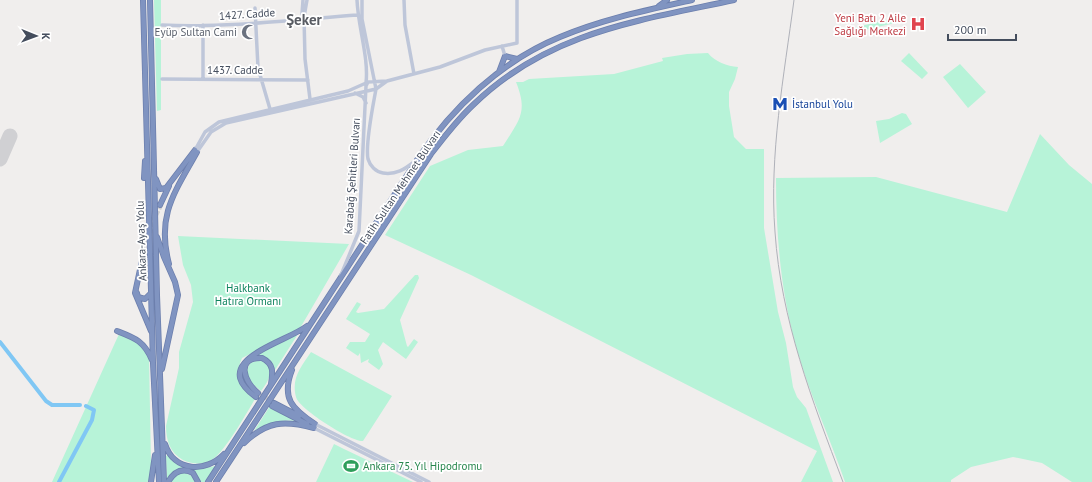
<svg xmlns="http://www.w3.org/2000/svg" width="1092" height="482" font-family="'PT Sans',sans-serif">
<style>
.green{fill:#b7f3d8}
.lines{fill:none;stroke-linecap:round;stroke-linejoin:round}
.river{stroke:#80c7f4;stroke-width:4}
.runway{stroke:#d0d0d3;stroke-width:15}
.highway-tunnel{stroke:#ceced0;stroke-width:4.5;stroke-dasharray:4.5 2;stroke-linecap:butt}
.highway-casing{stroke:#6c7fad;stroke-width:6}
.secondary{stroke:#bec6d9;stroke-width:3.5}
.highway{stroke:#8094c1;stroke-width:4.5}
.rail{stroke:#afb1b9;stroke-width:1}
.labels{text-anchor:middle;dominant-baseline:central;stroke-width:3.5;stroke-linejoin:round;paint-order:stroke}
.street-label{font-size:11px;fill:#444d5d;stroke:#fff}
.health-label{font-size:11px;fill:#be3a42;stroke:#fff;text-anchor:end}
.worship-label{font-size:11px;fill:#5b616d;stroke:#fff;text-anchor:end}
.transit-label{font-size:11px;fill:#164399;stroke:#fff;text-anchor:start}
.park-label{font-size:11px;fill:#0e845e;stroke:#fff}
.leisure-label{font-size:11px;fill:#27864d;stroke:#fff;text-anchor:start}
.district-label{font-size:15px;font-weight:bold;fill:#595c63;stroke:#fff}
</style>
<rect width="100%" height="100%" fill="#f0eeed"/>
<path class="green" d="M 154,0 L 161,0 L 161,110 L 157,111 Z
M 906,16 L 907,20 L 848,34 L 847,29 Z
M 708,53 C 715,62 727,66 738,67 L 735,79 L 729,92 L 729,106 L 734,137 L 746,149 L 764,149 L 764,228 L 778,312 L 786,343 L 793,387 L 797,397 L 806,408 L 833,482 L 801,482 L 817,451 L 471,275 L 385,235 L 430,166 L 468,150 L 503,146 C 520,119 528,112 516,82 L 523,82 L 529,79 L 614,74 L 663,61 L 662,58 L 687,54 Z
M 909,53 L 928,73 L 922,79 L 901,61 Z
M 960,64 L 986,92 L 968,108 L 943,77 Z
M 902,113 L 906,114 L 912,124 L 880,143 L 876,121 L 889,119 Z
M 1040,134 L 1069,165 L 1092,184 L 1092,482 L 1072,482 L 1042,463 L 1013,457 L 971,467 L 951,480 L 951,482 L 845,482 C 830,438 810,395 797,350 C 781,294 776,237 776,178 L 876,177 L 1007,212 Z
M 178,236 L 349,244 L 299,330 L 242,358 C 234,377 239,387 255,399 C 246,414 224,454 210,461 C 201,465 191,464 183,460 C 170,453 166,440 166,426 L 179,368 L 179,352 L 193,302 L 191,285 L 183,265 Z
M 415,275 L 418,275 L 419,278 L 400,320 L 407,346 L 408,347 L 414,339 L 418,342 L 406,359 L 383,342 L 378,350 L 383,364 L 379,370 L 368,362 L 369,359 L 361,363 L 360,353 L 358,356 L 346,348 L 350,342 L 365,342 L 370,334 L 346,319 L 357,302 L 361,304 L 356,312 L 358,313 L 384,309 Z
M 119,334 C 132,339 143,344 149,357 L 151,464 L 149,482 L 52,482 Z
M 298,334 L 275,370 C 272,359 265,356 254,356 Z
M 311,352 L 392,396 L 363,441 C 351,442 298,408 296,397 C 291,378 301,367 311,352 Z
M 259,360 L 268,363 C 273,375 268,381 261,391 L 250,382 L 246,373 L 250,363 Z
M 270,406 L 298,421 C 281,419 269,422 254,431 Z
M 334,444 L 344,449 L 413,482 L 316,482 Z
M 168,455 C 179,468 202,471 218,465 L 207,482 L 199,482 L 195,472 L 182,469 L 167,481 L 166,456 Z
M 183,472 L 192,476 L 195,482 L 170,482 L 179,473 Z"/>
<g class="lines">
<path class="river" d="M 0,342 L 46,401 L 52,405 L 80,405
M 59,482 L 92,420 L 94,410 L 86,406"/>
<path class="runway" d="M 0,159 L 10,136"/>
<path class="highway-tunnel" d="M 145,252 L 154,219 L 161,205
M 258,393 L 273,402"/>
<g class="highway-casing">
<path id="highway" d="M 143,0 L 153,363 L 159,482
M 150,0 L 157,295 L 164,482
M 659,6 L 667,0
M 499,72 L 505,56 L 517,59
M 144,178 L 145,161
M 156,179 L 160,189 L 166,188 L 195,150
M 160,205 L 169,186
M 157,237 L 164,257 L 175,282 L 178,295 L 162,369
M 144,251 L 135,293 L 151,331
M 169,264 C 156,215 175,192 197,152
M 137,293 L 138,297 L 145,299 L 151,293
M 117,331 C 135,338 144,341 152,360
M 292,370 C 281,398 292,409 315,424
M 258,393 C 244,382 235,357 262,358 C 274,364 273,372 271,384
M 256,397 C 206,361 285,343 307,326
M 274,403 L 299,416
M 272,406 L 307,424
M 244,443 C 267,421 284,420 314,428
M 165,444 C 174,472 206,473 224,454
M 151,482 L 155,455
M 168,482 C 174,472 182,467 193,473 L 198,482
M 208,482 L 417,160 C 452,108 501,61 560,37 C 603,19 647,10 692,0
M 216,482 L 431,154 C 444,137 457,120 473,105 C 548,32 637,21 734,0"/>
</g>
<path class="secondary" d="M 303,0 L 302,14 L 304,17 L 305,59 L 310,99
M 404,0 L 405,25 L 414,74
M 255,8 L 258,68 L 270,109
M 304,17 L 307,0
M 162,25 C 227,28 293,20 357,15
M 502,46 L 505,56
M 162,79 L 308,80
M 203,79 L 203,25
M 387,81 L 440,67 L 485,50 L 517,43 L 517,0
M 355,93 L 363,97 L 366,103
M 195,150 L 205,132 L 219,122 L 348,91 L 366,83 C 369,58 358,27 357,0
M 197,152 L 211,132 L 226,123 L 376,89 L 362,19 L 362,0
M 341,275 L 359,231 L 366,86 L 368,82 L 387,81 L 376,89 C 373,106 365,144 368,159 C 370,166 376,172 383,173 C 396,175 405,169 414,162
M 315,424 L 429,482
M 314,428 L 421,482"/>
<use href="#highway" class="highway"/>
<path class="rail" d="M 794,0 C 784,76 769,155 775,232 C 781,320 812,400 843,482"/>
</g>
<defs>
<g id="hospital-bare" transform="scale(1.2)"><path d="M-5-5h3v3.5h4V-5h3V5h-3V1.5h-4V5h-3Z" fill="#e0444e" stroke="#fff" stroke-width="2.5" paint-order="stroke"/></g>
<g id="mosque-bare" transform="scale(1.2)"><path d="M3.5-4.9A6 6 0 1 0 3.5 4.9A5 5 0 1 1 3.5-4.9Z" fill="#6b7280" stroke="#fff" stroke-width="2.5" paint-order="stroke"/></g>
<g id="metro-bare" transform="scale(1.2)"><path d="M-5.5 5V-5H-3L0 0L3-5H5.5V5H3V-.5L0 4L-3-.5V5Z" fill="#1a4fb4" stroke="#fff" stroke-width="2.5" paint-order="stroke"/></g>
<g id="stadium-bare" transform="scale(1.2)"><path d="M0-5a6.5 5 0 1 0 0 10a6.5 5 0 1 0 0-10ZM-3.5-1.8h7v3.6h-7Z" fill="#2e9e5b" stroke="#fff" stroke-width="2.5" paint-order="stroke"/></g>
</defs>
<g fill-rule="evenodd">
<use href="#hospital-bare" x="918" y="24"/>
<use href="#mosque-bare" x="249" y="32"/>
<use href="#metro-bare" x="780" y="104"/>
<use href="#stadium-bare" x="351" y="466"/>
</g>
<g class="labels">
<g class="street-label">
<text transform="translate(247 14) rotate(-4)">1427. Cadde</text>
<text x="235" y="70">1437. Cadde</text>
<text transform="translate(352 176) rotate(-86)">Karabağ Şehitleri Bulvarı</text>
<text transform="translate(400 187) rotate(-56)">Fatih Sultan Mehmet Bulvarı</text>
<text transform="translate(141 241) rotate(-92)">Ankara-Ayaş Yolu</text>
</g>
<g class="health-label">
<text x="906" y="18">Yeni Batı 2 Aile<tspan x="906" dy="13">Sağlığı Merkezi</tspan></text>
</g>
<g class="worship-label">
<text x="237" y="32">Eyüp Sultan Cami</text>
</g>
<g class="transit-label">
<text x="792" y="104">İstanbul Yolu</text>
</g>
<g class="park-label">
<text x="248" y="288">Halkbank<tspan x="248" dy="13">Hatıra Ormanı</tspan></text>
</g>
<g class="leisure-label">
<text x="363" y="466">Ankara 75. Yıl Hipodromu</text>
</g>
<g class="district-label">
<text x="304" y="19">Şeker</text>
</g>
</g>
<g transform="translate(36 36) rotate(91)" stroke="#ffffff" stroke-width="3" paint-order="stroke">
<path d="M0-3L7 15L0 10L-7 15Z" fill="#444d5d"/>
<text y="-6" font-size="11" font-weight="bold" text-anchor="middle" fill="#444d5d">K</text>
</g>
<path d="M948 34v6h68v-6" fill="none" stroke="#444d5d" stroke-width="2"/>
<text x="954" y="34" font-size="12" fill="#444d5d" stroke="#ffffff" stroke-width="3" paint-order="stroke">200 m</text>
</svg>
